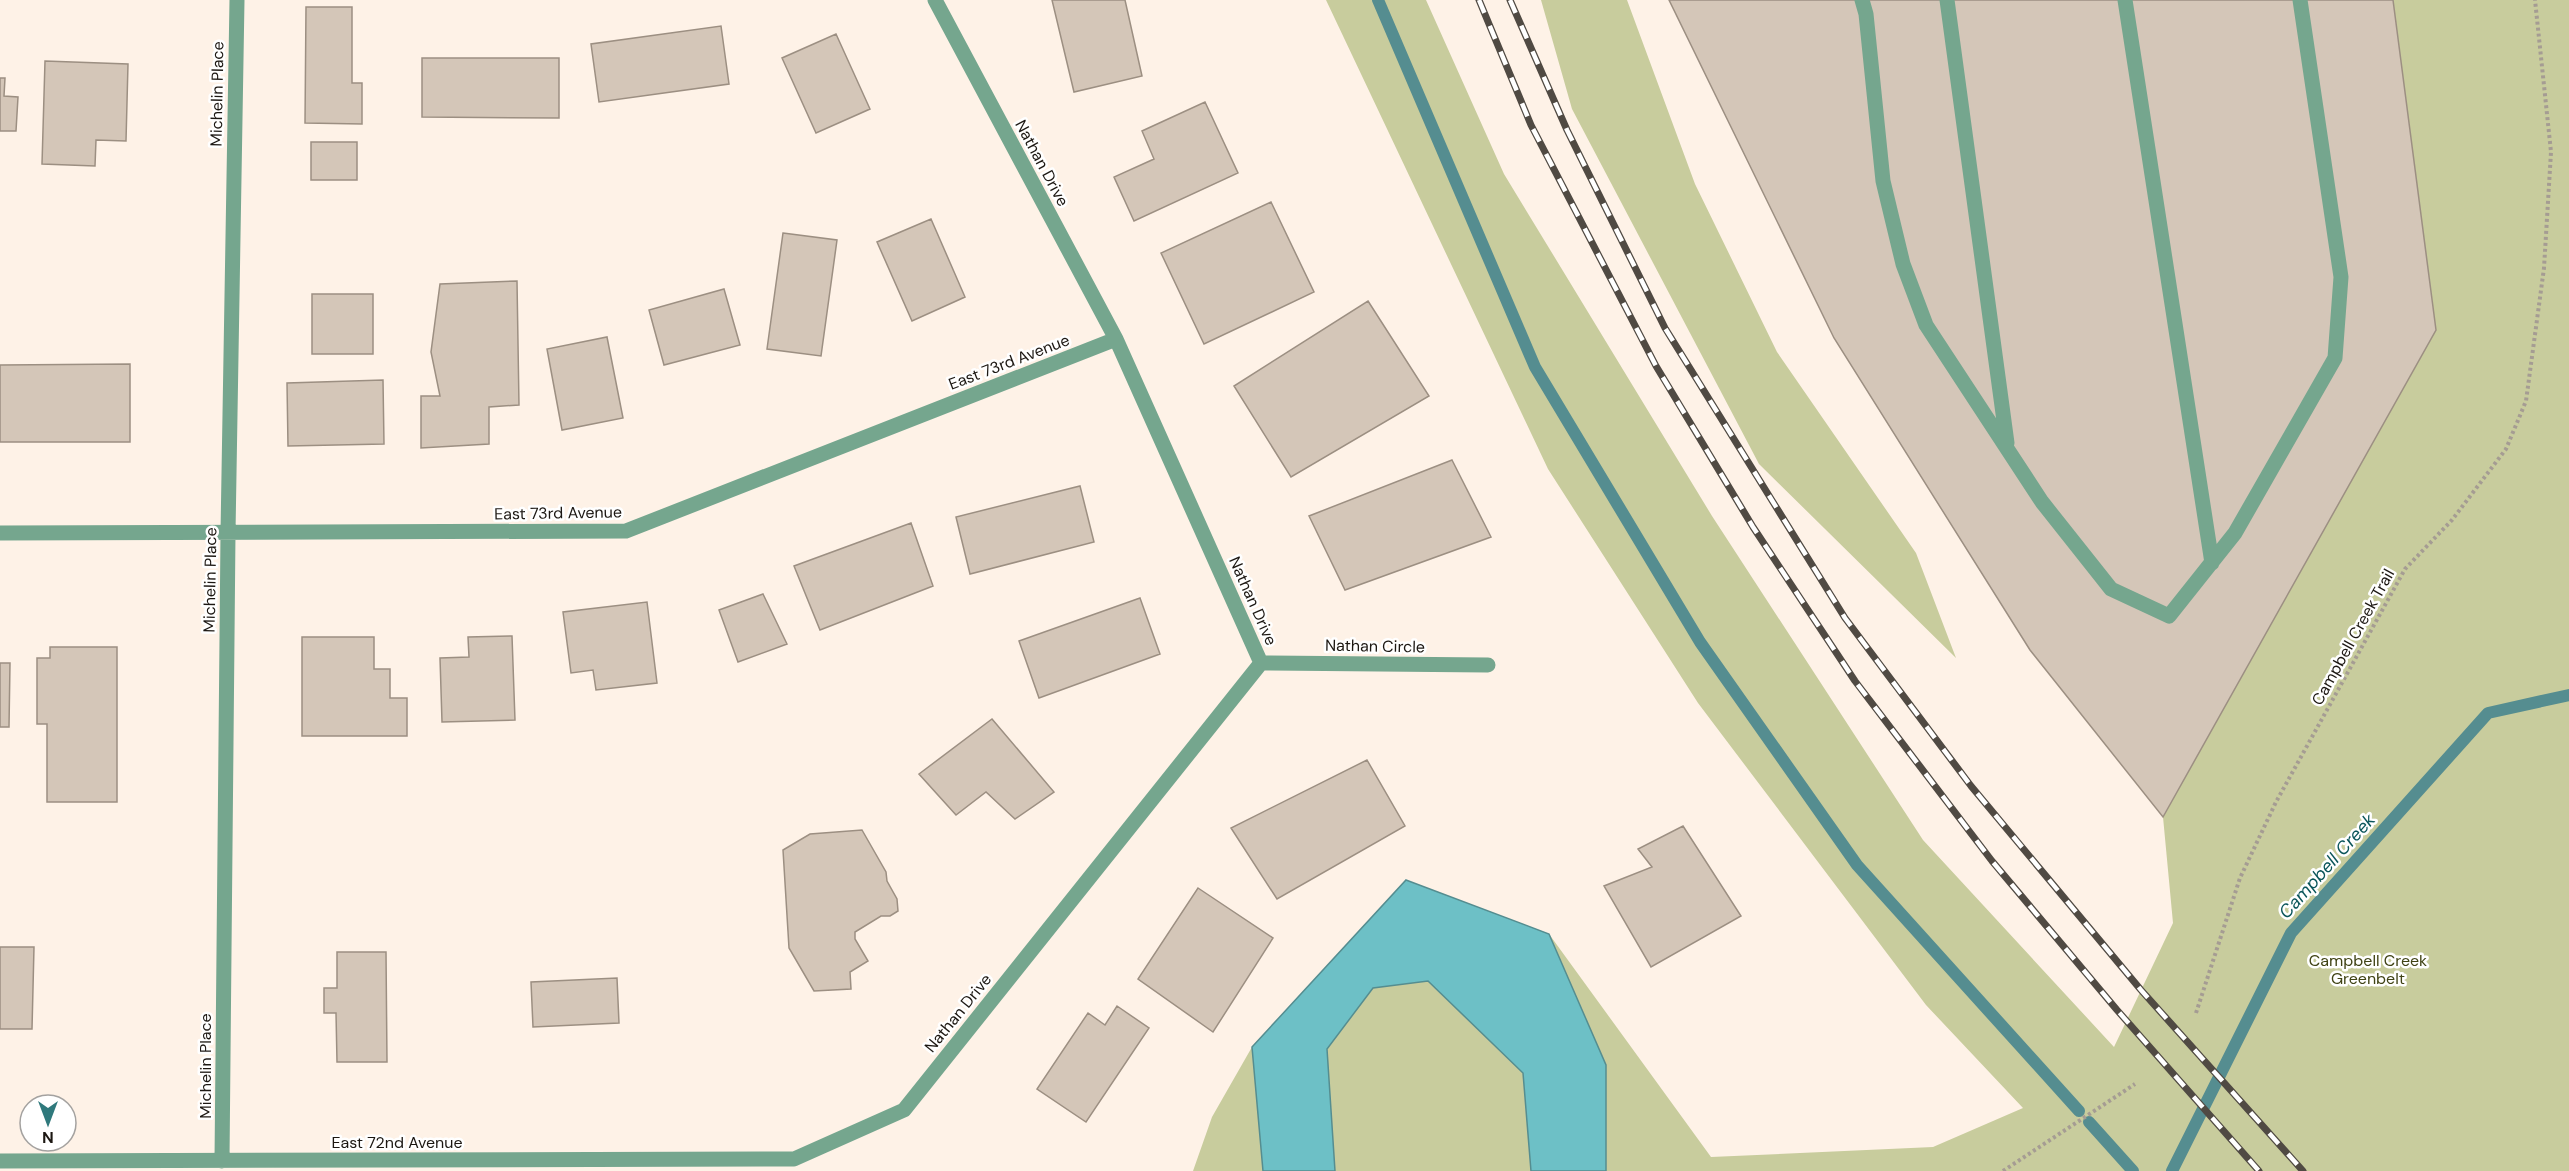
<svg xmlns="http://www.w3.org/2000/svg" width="2569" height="1171" font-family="'DM Sans',sans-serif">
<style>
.green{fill:#c8cc9d}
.water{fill:#6dc0c6;stroke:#558d90;stroke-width:1.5}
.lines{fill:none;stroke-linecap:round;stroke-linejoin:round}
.stream{stroke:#558d90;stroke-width:12}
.building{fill:#d4c6b8;stroke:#9c8f82;stroke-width:1.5}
.path{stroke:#a59c93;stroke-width:4;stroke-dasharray:3 3;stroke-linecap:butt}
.minor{stroke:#75a68e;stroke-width:15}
.rail-casing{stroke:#504a43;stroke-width:7}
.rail{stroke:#fff;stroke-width:4.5;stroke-dasharray:14;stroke-linecap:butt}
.labels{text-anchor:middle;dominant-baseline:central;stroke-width:5;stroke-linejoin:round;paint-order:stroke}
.street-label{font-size:16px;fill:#1c1712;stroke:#fff}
.park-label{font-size:16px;fill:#404315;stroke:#fff}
.water-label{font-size:18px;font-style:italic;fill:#0a555a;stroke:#fff}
</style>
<rect width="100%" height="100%" fill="#fef2e7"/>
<path class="green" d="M 1326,0 L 1426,0 L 1504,174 L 1712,516 L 1923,840 L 2114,1047 L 2173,923 L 2163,817 L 2436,330 L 2393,0 L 2569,0 L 2569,1171 L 1193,1171 L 1212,1117 L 1252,1047 L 1406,880 L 1549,934 L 1711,1157 L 1933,1147 L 2023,1108 L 1926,1005 L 1698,703 L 1548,469 Z
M 1541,0 L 1627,0 L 1695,184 L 1777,352 L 1916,553 L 1956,658 L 1759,464 L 1572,109 Z"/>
<path class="water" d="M 1406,880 L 1549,934 L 1606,1065 L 1606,1171 L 1531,1171 L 1523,1073 L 1428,981 L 1373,988 L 1327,1049 L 1335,1171 L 1263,1171 L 1252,1047 Z"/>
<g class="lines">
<path class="stream" d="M 1378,0 L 1535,367 L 1700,642 L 1857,865 L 2079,1111
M 2089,1122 L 2133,1171
M 2172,1171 L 2291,933 L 2488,713 L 2569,695"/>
</g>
<path class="building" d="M 1052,0 L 1125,0 L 1142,76 L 1074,92 Z
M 1669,0 L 2393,0 L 2436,330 L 2163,817 L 2030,650 L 1834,338 Z
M 306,7 L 352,7 L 352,83 L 362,83 L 362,124 L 305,123 Z
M 721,26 L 729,84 L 599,102 L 591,44 Z
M 836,34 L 870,109 L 816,133 L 782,58 Z
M 422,58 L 559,58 L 559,118 L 422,117 Z
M 45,61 L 128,64 L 126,141 L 96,140 L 95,166 L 42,164 Z
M 0,78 L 5,78 L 4,96 L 18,97 L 16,131 L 0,131 Z
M 1205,102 L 1238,173 L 1134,221 L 1114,177 L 1154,159 L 1142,131 Z
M 311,142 L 357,142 L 357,180 L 311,180 Z
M 1271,202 L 1314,292 L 1204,344 L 1161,253 Z
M 931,219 L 965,297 L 912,321 L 877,242 Z
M 783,233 L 837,240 L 821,356 L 767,349 Z
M 517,281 L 519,405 L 489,407 L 489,444 L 421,448 L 421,396 L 440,396 L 431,352 L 440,284 Z
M 724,289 L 740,345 L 664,365 L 649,310 Z
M 312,294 L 373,294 L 373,354 L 312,354 Z
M 1368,301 L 1429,396 L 1291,477 L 1234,386 Z
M 607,337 L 623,418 L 562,430 L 547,349 Z
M 130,364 L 130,442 L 0,442 L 0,365 Z
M 383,380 L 384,444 L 288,446 L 287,383 Z
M 1452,460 L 1491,537 L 1345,590 L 1309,516 Z
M 1080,486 L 1094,542 L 970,574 L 956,517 Z
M 911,523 L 933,586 L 820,630 L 794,566 Z
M 763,594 L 787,644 L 738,662 L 719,610 Z
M 1140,598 L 1160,654 L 1039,698 L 1019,641 Z
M 647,602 L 657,683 L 596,690 L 593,670 L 571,673 L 563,612 Z
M 512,636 L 515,720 L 442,722 L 440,658 L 469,657 L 468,637 Z
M 302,637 L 374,637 L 374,669 L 390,669 L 390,698 L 407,698 L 407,736 L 302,736 Z
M 50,647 L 117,647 L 117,802 L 47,802 L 47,724 L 37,724 L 37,658 L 50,658 Z
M 0,663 L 10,663 L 9,727 L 0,727 Z
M 992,719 L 1054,792 L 1015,819 L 986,792 L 956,815 L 919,774 Z
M 1367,760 L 1405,826 L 1277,899 L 1231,828 Z
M 1683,826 L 1741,916 L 1651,967 L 1604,886 L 1652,867 L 1638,849 Z
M 862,830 L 886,872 L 887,881 L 897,899 L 898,911 L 890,916 L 881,916 L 855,932 L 855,939 L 868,961 L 850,972 L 851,989 L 814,991 L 789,948 L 783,850 L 810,834 Z
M 1198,888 L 1273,938 L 1213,1032 L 1138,979 Z
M 0,947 L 34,947 L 32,1029 L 0,1029 Z
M 337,952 L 386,952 L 387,1062 L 337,1062 L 336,1013 L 324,1013 L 324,988 L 337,988 Z
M 617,978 L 619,1023 L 533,1027 L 531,982 Z
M 1117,1006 L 1149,1028 L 1086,1122 L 1037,1089 L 1088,1013 L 1105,1025 Z"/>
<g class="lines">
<path class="path" d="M 2196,1013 L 2240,878 L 2276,802 L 2405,569 L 2452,520 L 2506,449 L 2526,401 L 2544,268 L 2551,152 L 2535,0
M 2003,1171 L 2135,1084"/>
<path class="minor" d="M 935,0 L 1116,339 L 1261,663
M 1862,0 L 1866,14 L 1883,181 L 1903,264 L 1926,325 L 2042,502 L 2111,589 L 2169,616 L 2235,533 L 2335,358 L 2341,277 L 2300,0
M 1947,0 L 2007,443
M 2125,0 L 2212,563
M 0,533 L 626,531 L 1116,339
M 1261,663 L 1488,665
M 0,1161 L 794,1159 L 904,1110 L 1261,663
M 222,1161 L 228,533 L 237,0"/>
<g class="rail-casing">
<path id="rail" d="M 1479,0 L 1531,125 L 1656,366 L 1753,527 L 1855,681 L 1992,861 L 2117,1010 L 2259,1171
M 1510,0 L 1567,130 L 1665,328 L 1845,618 L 1971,786 L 2141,990 L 2303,1171"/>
</g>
<use href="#rail" class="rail"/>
</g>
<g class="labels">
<g class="street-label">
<text transform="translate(217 94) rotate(-89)">Michelin Place</text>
<text transform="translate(1042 163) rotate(62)">Nathan Drive</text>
<text transform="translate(1009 362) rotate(-21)">East 73rd Avenue</text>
<text transform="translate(558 513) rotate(-1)">East 73rd Avenue</text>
<text transform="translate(210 580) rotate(-89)">Michelin Place</text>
<text transform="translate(1253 601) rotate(66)">Nathan Drive</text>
<text transform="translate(2353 637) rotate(-61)">Campbell Creek Trail</text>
<text transform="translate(1375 646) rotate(1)">Nathan Circle</text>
<text transform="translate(958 1013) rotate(-51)">Nathan Drive</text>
<text transform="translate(205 1066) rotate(-90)">Michelin Place</text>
<text x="397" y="1142">East 72nd Avenue</text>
</g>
<g class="park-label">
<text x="2368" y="960">Campbell Creek<tspan x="2368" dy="18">Greenbelt</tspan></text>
</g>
<g class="water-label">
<text transform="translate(2327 866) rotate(-48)">Campbell Creek</text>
</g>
</g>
<g transform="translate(48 1123) rotate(180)"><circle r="28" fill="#ffffff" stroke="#a4a2a0" stroke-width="1.5"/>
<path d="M0-4.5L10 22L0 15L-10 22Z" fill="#2f797c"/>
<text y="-9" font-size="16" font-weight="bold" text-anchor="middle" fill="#1c1712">N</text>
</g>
</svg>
